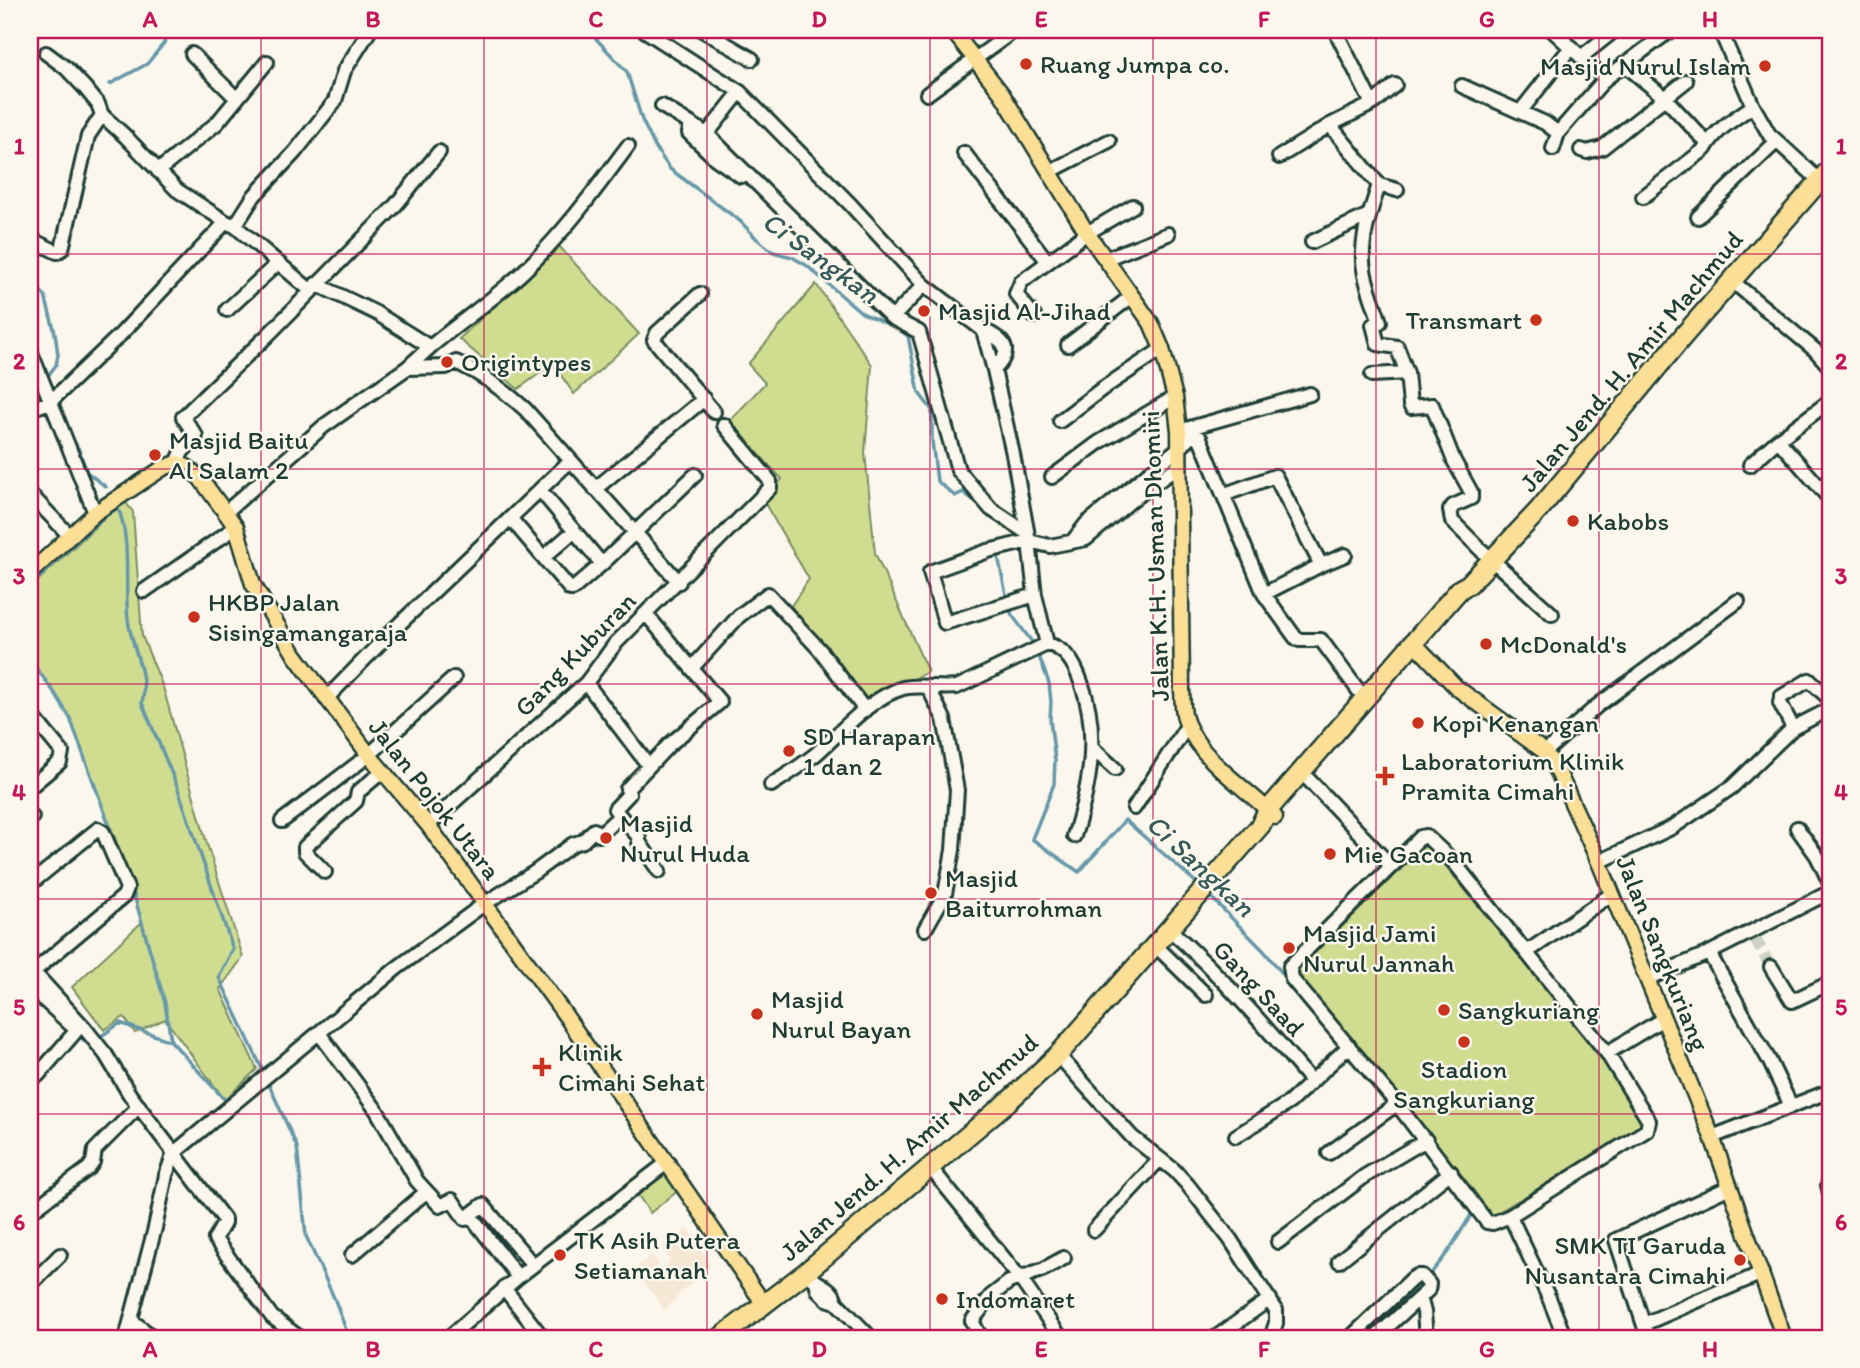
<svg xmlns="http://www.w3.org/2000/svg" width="1860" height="1368" font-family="Itim,sans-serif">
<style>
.built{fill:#f6e8d4}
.green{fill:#d0dd91;stroke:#788d62;stroke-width:2}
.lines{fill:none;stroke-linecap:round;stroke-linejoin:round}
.stream{stroke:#6698a9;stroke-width:3.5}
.minor-tunnel{stroke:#cfd2c7;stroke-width:12;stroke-dasharray:12 6;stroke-linecap:butt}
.minor-casing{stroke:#1f3d34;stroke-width:18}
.major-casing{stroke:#1f3d34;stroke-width:19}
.highway-casing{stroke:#1f3d34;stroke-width:23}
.minor{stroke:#fbf7ec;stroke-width:12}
.major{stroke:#fbdf96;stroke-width:14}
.highway{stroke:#fbdf96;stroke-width:18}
.grid{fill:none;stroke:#c2185b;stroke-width:2;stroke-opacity:0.55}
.poi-dot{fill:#c8321e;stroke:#fbf7ec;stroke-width:2.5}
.labels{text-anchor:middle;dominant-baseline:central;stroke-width:5;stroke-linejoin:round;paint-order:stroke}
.poi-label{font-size:26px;fill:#1f3d34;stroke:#fbf7ec;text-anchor:start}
.street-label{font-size:26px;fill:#1f3d34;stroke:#fbf7ec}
.water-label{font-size:28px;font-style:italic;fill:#375b5b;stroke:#fbf7ec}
.neatline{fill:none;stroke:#c2185b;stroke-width:2.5}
.grid-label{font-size:23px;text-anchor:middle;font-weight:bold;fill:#c2185b}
</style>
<rect width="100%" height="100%" fill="#fbf7ec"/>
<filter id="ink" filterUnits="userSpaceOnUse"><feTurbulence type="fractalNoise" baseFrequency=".0143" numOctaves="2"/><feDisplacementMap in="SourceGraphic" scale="14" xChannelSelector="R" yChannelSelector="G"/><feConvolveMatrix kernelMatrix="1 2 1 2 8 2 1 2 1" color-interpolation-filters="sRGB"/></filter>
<g filter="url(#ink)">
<path class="built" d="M 688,1228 L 710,1264 L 664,1310 L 635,1269 L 652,1255 L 659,1265 L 651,1273 L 660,1272 L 670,1261 L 663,1247 L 667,1241 L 672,1243 Z"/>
<path class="green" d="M 559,246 L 639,334 L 574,394 L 553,364 L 518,389 L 459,339 Z
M 816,284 L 872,365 L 865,452 L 875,553 L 928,672 L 867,702 L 791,606 L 809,579 L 764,502 L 782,479 L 729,422 L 765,383 L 748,364 Z
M 124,500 L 133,512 L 142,636 L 163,687 L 207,844 L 243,957 L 220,989 L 257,1069 L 225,1100 L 165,1019 L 135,1033 L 124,1017 L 104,1030 L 72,987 L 142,922 L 122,857 L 70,718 L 54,692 L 30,660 L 30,588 Z
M 1426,845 L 1444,864 L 1594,1047 L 1645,1125 L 1492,1216 L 1295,972 Z
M 667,1169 L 680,1189 L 650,1213 L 636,1192 Z"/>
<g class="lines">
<path class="stream" d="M 588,30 L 627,72 L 642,120 L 655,147 L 670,169 L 740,221 L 757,239 L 773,252 L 792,257 L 806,265 L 862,313 L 899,329 L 908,336 L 919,393 L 932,410 L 932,441 L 937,481 L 955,496 L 963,492 L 985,509 L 989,517
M 110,84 L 147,64 L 164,43 L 169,30
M 30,211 L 35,187 L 31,159
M 30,280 L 45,296 L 55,333 L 58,355 L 56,365 L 47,377 L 53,389
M 60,405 L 65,422
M 69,433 L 79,450 L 87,472 L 106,487
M 117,506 C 132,537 124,585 128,619 C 131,647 149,675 142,703 L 177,786 L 233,949 L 219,977 L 264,1073
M 998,556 L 1007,599
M 30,586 L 97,523 L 118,507
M 1009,607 L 1012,615 L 1032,642 L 1040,659 L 1049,683 L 1051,702 L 1050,719 L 1055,760 L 1054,784 L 1032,839 L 1079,872 L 1125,820 L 1199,885
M 30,660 L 54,692 L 70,718 L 127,874
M 132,888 L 165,1003 L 171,1041 L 225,1100 L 245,1087
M 1207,893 L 1264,951 L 1287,979
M 78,1035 L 88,1044 L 91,1043
M 97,1039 L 120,1023 L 171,1041
M 267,1080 L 297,1147 L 306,1236 L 335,1300 L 349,1338
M 1429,1276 L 1448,1252 L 1473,1212
M 1365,1338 L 1421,1283"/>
<path class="minor-tunnel" d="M 1755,939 L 1771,967"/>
<g class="minor-casing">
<path id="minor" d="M 644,30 L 740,92 L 850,204 L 924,285 L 983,330 L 994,370 L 1013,454 L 1029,541 L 1035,595 L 1047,644
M 702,30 L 752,59
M 1335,30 L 1372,104
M 1552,30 L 1605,79
M 1720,30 L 1753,106 L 1769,134 L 1820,181
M 46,53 L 66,68 L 85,88 L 98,104 L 102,115 L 125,136 L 177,190 L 226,222
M 192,54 L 237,99
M 1581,57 L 1615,30
M 1624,64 L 1665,98 L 1708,144
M 1462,86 L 1545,123 L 1558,133
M 927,94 L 1015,30
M 662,106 L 707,134 L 892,318 L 919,332 L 958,470 L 991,509 L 1027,533
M 1520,112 L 1571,47
M 691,124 L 689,133 L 715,158 L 741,176
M 1330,125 L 1379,185 L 1397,190
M 707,134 L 740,92
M 1553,149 L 1558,133 L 1605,79 L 1671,30
M 1581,150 L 1587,152 L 1602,148 L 1686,81
M 964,153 L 1048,262
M 1279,157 L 1330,125 L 1372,104 L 1395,85
M 158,171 L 217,123 L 267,62
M 1051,171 L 1109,141
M 1379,185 C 1372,206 1364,229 1363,251 C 1361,274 1373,300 1380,322 L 1373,325 L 1378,344 L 1397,347 L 1407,373 L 1410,405 L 1411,407 L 1432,405 L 1454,461 L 1471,492 L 1471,498 L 1453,506 L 1450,510 L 1452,521 L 1481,550 L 1552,614
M 1643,197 L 1705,149 C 1715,130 1735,118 1753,106
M 1698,217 L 1776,142
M 235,226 L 254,196 L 295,152 L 335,101 L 344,71 L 370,30
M 30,239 L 57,252 L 62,249 L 88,136 L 102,115
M 1312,242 L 1369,215
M 1105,259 L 1168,234
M 1732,281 L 1815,350 L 1830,367
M 316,284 L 376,313 L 430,347 C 461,321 496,298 525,270 C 564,233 596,189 628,146
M 700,294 L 657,333 L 654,340 L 714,412
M 227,310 L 278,263
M 1034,316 L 1016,294 L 1021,282 L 1087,233 L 1133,206
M 892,318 L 924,285
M 983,330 C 1005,340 1014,350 994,370
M 1068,345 L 1132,296
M 30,350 L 95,513
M 407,368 L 446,367 L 456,362 C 482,374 504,390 525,409 L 679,582
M 1372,375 L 1407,373
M 30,409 L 50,402 L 121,334 L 226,222 L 235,226 L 310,290
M 1060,421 L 1102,389 L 1162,349
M 1179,431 L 1310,394
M 1778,440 L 1830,499
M 177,463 L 182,452 L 196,436 L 183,417 L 268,335 L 394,207 L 439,152
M 1750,465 L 1778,440 L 1830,401
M 1052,477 L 1098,443 L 1175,397
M 595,489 L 704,399
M 540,490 L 602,564
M 30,494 L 69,535
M 1223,495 L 1275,476 L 1321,565 L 1264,594
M 227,511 L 324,426 L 407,368 L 430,347
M 511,519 L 570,589 L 573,589 L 602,564 L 695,475
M 1072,542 L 1086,524 L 1184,444 L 1189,438 L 1194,436 L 1200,438 L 1264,594 L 1295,637 L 1299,640 L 1321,640 L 1364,698
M 544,557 L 574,531
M 1321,565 L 1345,555
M 144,591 L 236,527
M 1035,595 L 945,623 L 930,572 L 988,551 L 1029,541 L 1050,546 L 1086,539 L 1133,499 L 1179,466
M 692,668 L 739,616 L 768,594 L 820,650 L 865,710
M 586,683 L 649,766
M 326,699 L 390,633 L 570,461
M 30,713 L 62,752 L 60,762 L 30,787
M 1793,728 L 1780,703 L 1781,697 L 1809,680 L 1830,699
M 1091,747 L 1115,769
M 1545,752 L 1597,706 L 1738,601
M 1308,779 L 1391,866
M 771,785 C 787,775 802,765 816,754 C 841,732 871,697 903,688 C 921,684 938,689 957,687 L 1047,644 C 1066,648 1075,665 1081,682 C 1100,733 1090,786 1074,836
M 1134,808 L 1187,726
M 30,815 L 32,817
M 620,816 L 639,837 L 639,842 L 659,871
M 282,821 L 369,755 L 454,678
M 428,825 L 586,683 L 615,644 L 770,488 L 770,481 L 724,425
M 1797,828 L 1817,856 L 1830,883
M 1426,836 L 1453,861 L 1607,1053 L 1649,1121 L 1647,1130 L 1510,1216 L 1493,1223 L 1487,1222 L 1397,1104 L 1292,979 L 1290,966 L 1421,837 Z
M 1599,862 L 1673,827 L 1732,787 L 1793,728 L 1830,709
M 325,872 L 305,852 L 305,847 L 356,801 L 358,792 L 383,771
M 30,884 L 98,829 L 103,832 L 127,888 L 124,896 L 33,972
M 925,929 L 945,894 L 953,850 L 957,790 L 944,719 L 928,687
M 1169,929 C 1221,975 1267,1028 1311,1081
M 1155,945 L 1206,995
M 1527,952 L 1612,894
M 1709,953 L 1769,1060 L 1791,1106
M 1771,967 L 1792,1001 L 1830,983
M 30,968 L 83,1026 L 106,1055 L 130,1095 L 224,1219 L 224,1223 L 215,1239 L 272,1317 L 300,1338
M 1647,979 L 1709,953 L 1830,892
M 30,984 L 44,1000 L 71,1025
M 319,1033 L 377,1111 L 417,1181 L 440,1206 L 452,1200 L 465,1219 L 470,1215 L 518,1277
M 1607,1053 L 1663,1019
M 1058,1055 L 1132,1137 L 1174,1170 L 1187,1184 L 1230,1239 L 1276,1310 L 1276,1323 L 1271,1338
M 30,1071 L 38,1075 L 77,1030
M 1236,1136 L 1290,1102 L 1349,1046
M 1712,1137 L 1830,1091
M 1329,1153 L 1397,1104
M 930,1167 L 1019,1277 L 1061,1338
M 1830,1180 L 1828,1185 L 1830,1193
M 30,1212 L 89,1168 L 93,1162 L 95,1150 L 139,1106
M 470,1215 L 483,1205 L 533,1265
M 1510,1216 L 1549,1298 L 1565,1338
M 1094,1230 L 1159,1160
M 1278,1242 L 1365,1176 L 1426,1140
M 352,1255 L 426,1192
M 1339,1261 L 1451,1172
M 811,1277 C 821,1287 832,1286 836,1302
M 816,1282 L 818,1290 L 827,1299 L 836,1302 L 871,1338
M 30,1285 L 60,1255
M 504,1288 L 543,1338
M 1420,1297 L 1424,1312 L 1426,1338
M 131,1320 L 154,1338
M 1644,1324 L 1762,1273
M 126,1338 L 155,1228 L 166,1175 L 174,1153 L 397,968 L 484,904 L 535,872 L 573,844 L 583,841 L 594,830 L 599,835 L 620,816 L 615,809 L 629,794 L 627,789 L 669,745 L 720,702 L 646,614
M 448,1338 L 518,1277 L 668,1162
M 981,1338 L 972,1321 L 991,1296 L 1009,1282 L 1044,1269 L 1064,1258
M 1215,1338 L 1270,1299
M 1350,1338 L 1412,1279 L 1417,1276 L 1422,1276 L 1429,1284 L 1428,1290 L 1375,1338
M 1648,1338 L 1616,1240 L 1730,1187"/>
</g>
<g class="major-casing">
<path id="major" d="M 952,30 L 1002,94 L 1087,233 L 1151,323 L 1162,349 L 1175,397 L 1179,431 L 1182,691 C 1183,702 1182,714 1187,724 C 1203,763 1247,788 1275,817
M 30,573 L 95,513 L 163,468 L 177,463 L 187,467 L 200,478 L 236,527 L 253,584 L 295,655 L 369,755 L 428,825 L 565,1015 L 764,1304
M 1413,642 L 1457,688 L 1545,752 L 1558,772 L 1599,862 L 1712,1137 L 1784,1338"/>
</g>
<g class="highway-casing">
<path id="highway" d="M 720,1338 L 806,1272 L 1011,1099 L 1058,1055 L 1260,826 L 1268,810 L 1460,589 L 1469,584 L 1538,511 L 1685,334 L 1830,169"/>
</g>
<use href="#minor" class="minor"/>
<use href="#major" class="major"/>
<use href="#highway" class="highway"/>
</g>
</g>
<path class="grid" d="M 261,30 L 261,1338M 484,30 L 484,1338M 707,30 L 707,1338M 930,30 L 930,1338M 1153,30 L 1153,1338M 1376,30 L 1376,1338M 1599,30 L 1599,1338M 30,254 L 1830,254M 30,469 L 1830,469M 30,684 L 1830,684M 30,899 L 1830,899M 30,1114 L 1830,1114"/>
<g class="poi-dot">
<circle cx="1026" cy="64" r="7"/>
<circle cx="1765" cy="66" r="7"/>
<circle cx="924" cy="311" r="7"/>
<circle cx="1536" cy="320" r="7"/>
<circle cx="447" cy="362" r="7"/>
<circle cx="155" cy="455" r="7"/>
<circle cx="1573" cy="521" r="7"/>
<circle cx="194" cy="617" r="7"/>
<circle cx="1486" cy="644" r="7"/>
<circle cx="1418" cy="723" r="7"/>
<circle cx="789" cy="751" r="7"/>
<path d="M1381.5 765.5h7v7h7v7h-7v7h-7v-7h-7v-7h7z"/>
<circle cx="606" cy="838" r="7"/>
<circle cx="1330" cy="854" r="7"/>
<circle cx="931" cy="893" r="7"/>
<circle cx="1289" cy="948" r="7"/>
<circle cx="1444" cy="1010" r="7"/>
<circle cx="757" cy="1014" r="7"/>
<circle cx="1464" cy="1042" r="7"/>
<path d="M538.5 1056.5h7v7h7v7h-7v7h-7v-7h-7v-7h7z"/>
<circle cx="560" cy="1255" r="7"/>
<circle cx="1740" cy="1260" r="7"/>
<circle cx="942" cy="1299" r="7"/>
</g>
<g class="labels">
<g class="poi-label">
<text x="1040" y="64">Ruang Jumpa co.</text>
<text x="1751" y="66" text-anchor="end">Masjid Nurul Islam</text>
<text x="938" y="311">Masjid Al-Jihad</text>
<text x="1522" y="320" text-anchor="end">Transmart</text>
<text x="461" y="362">Origintypes</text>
<text x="169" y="440">Masjid Baitu<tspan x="169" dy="30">Al Salam 2</tspan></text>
<text x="1587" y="521">Kabobs</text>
<text x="208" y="602">HKBP Jalan<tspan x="208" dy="30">Sisingamangaraja</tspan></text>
<text x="1500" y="644">McDonald's</text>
<text x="1432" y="723">Kopi Kenangan</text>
<text x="803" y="736">SD Harapan<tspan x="803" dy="30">1 dan 2</tspan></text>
<text x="1401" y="761">Laboratorium Klinik<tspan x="1401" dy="30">Pramita Cimahi</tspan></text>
<text x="620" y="823">Masjid<tspan x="620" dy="30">Nurul Huda</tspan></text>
<text x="1344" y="854">Mie Gacoan</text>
<text x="945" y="878">Masjid<tspan x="945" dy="30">Baiturrohman</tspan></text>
<text x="1303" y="933">Masjid Jami<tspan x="1303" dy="30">Nurul Jannah</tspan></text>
<text x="771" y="999">Masjid<tspan x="771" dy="30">Nurul Bayan</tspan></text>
<text x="1458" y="1010">Sangkuriang</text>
<text x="558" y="1052">Klinik<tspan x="558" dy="30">Cimahi Sehat</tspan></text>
<text x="1464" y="1069" text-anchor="middle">Stadion<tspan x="1464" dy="30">Sangkuriang</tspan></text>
<text x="574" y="1240">TK Asih Putera<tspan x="574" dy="30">Setiamanah</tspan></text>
<text x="1726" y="1245" text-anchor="end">SMK TI Garuda<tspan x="1726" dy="30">Nusantara Cimahi</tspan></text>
<text x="956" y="1299">Indomaret</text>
</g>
<g class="street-label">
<text transform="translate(1631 361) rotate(-50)">Jalan Jend. H. Amir Machmud</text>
<text transform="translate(1155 556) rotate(-92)">Jalan K.H. Usman Dhomiri</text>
<text transform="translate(575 654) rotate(-46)">Gang Kuburan</text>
<text transform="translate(435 799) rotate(52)">Jalan Pojok Utara</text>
<text transform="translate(1663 953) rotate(68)">Jalan Sangkuriang</text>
<text transform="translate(1259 988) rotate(47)">Gang Saad</text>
<text transform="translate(909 1147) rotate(-41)">Jalan Jend. H. Amir Machmud</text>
</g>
<g class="water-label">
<text transform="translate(821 257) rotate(36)">Ci Sangkan</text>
<text transform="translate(1201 865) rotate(43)">Ci Sangkan</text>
</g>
</g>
<rect width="1860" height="1368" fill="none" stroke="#fbf7ec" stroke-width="77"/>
<rect x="38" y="38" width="1784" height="1292" class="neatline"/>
<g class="grid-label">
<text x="150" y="27">A</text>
<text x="373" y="27">B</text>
<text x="596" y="27">C</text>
<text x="819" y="27">D</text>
<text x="1041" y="27">E</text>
<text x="1264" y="27">F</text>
<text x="1487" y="27">G</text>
<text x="1710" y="27">H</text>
<text x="19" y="154">1</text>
<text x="1841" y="154">1</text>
<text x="19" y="369">2</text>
<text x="1841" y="369">2</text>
<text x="19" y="584">3</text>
<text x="1841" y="584">3</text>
<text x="19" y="800">4</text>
<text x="1841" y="800">4</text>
<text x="19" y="1015">5</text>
<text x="1841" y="1015">5</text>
<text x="19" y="1230">6</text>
<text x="1841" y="1230">6</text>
<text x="150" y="1357">A</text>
<text x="373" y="1357">B</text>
<text x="596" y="1357">C</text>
<text x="819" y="1357">D</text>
<text x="1041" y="1357">E</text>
<text x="1264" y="1357">F</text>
<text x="1487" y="1357">G</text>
<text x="1710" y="1357">H</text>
</g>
</svg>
